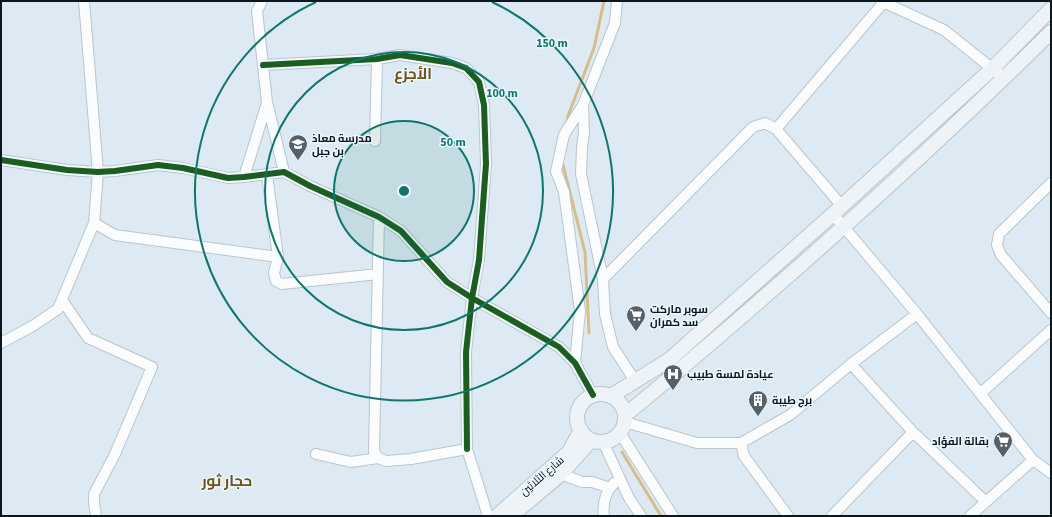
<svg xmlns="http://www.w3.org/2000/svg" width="1052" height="517" font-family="'Source Sans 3',Cairo,sans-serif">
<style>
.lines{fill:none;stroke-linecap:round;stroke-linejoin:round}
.stream{stroke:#d6be8b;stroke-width:3}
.street-casing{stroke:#bac5cc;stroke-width:12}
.secondary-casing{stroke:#bac5cc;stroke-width:16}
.street{stroke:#fafcfd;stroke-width:10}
.secondary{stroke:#edf3f7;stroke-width:14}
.cycleway-casing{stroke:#ebf7ff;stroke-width:8}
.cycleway{stroke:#1b5e20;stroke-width:6}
.ring{fill:none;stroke:#0f766e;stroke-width:2}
.labels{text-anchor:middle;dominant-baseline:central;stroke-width:3;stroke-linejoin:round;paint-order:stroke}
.poi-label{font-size:11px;font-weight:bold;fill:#0c161d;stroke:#ebf7ff;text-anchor:start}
.street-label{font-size:11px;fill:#0c161d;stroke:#ebf7ff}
.district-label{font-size:15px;font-weight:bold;fill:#6e521b;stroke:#ebf7ff}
.centre{fill:#0f766e;stroke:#ebf7ff;stroke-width:2}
.ring-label{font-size:12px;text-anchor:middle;font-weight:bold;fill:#0f766e;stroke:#ebf7ff;stroke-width:3;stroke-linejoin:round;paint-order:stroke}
</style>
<rect width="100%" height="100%" fill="#deeaf3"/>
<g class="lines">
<path class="stream" d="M 567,123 L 568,116 L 594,48 L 604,1
M 562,161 L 585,252 L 589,333
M 622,452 L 661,516"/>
<g class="street-casing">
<path id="street" d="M 262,1 L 257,11 L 267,102 L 284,172
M 881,1 L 944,30 L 1004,78
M 263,65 L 377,59 L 400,55 L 452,63 L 466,68 L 479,82 L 484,105 L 486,164 L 479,260 L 472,298 L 466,352 L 467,449
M 583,105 L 584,132 L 582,148 L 581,174 L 603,279 L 605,314 L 613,347 L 635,381
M 776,129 L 884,2
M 375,141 L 377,59
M 1,160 L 67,170 L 98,172 L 115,171 L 158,165 L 183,168 L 228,178 L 244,177 L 284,172 L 310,186 L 379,217 L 401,231 L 447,282 L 472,298 L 559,347 L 575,363 L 593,395
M 267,175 L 278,257 L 274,273 L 276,281 L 282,284 L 378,274
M 244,177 L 267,103
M 1051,183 L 999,234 L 997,245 L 1001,255 L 1051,313
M 833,214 L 917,314 L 1033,460 L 1051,473
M 379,217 L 374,451 L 378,458 L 386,461 L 411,459 L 467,449 L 488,516
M 94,223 L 115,235 L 278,257
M 603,279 L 753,127 L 765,123 L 776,129 L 842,206
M 62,300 L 88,338 L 152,367 L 115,454 L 94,494 L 94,503 L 96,516
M 1,343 L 31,327 L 58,309 L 94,223 L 98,172 L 84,1
M 575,363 L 580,311 L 564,192 L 556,171 L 564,135 L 583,105 L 615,23 L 617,1
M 851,364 L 913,432 L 986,502
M 981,393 L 1051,330
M 625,422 L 697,443 L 741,443 L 790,415 L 851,364 L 917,314
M 620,433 L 673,516
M 603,442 L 629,498 L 641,516
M 741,443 L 744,456 L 788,516
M 316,454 L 351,462 L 378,458
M 561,474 L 582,482 L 592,482 L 610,488
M 604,516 C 602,503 606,492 614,483
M 832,516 L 913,432
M 970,516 L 1033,460"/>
</g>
<g class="secondary-casing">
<path id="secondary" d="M577 418a24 24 0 1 1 48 0a24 24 0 1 1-48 0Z
M 611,396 L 669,360 L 833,214 L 993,68 L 1051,9
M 625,415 C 672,377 717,338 763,298 C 862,212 958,124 1051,32
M 497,516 L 569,452 L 581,430
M 511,516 L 561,474 L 591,440"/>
</g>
<use href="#street" class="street"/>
<use href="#secondary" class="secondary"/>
<g class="cycleway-casing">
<path id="cycleway" d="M 263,65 L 377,59 L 400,55 L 452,63 L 466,68 L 479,82 L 484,105 L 486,164 L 479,260 L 472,298 L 466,352 L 467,449
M 1,160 L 67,170 L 98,172 L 115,171 L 158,165 L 183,168 L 228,178 L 244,177 L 284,172 L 310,186 L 379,217 L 401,231 L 447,282 L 472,298 L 559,347 L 575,363 L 593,395"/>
</g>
<use href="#cycleway" class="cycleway"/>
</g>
<circle cx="404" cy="191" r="70" fill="#0f766e" fill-opacity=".12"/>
<g class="ring">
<circle cx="404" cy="191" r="70"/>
<circle cx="404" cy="191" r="139"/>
<path d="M492 2A209 209 0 1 1 316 2"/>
</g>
<defs>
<g id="school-pin" transform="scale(1)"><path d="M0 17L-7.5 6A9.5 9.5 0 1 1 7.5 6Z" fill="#566068" stroke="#ebf7ff"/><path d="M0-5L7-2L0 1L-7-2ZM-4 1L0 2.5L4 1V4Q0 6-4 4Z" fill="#fff"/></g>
<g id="supermarket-pin" transform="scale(1)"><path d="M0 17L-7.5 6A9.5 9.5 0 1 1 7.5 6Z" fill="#566068" stroke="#ebf7ff"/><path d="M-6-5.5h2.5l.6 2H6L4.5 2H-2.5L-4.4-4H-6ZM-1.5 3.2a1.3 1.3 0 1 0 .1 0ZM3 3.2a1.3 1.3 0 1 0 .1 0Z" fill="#fff"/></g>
<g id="hospital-pin" transform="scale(1)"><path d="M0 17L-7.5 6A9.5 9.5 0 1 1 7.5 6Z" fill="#566068" stroke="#ebf7ff"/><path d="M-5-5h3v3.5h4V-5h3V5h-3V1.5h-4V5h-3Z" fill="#fff"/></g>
<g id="building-pin" transform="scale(1)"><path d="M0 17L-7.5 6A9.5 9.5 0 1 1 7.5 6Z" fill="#566068" stroke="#ebf7ff"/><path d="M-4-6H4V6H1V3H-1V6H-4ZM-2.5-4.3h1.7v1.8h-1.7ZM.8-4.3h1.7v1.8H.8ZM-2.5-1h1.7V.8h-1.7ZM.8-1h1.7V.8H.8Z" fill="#fff"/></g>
</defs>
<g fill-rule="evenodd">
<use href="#school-pin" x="298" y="144"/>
<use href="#supermarket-pin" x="636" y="315"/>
<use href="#hospital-pin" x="673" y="374"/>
<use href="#building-pin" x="758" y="400"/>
<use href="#supermarket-pin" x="1003" y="441"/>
</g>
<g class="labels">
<g class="poi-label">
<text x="312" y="138">مدرسة معاذ<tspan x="312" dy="13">بن جبل</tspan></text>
<text x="650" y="309">سوبر ماركت<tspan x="650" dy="13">سد كمران</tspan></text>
<text x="687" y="374">عيادة لمسة طبيب</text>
<text x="772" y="400">برج طيبة</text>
<text x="989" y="441" text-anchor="end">بقالة الفؤاد</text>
</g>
<g class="street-label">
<text transform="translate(542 476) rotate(-41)">شارع الثلاثين</text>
</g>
<g class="district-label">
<text x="413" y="74">الأجزع</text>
<text x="227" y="481">حجار ثور</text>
</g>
</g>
<circle cx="404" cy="191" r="6" class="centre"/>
<g class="ring-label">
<text x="552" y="47">150 m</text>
<text x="502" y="97">100 m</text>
<text x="453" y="146">50 m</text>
</g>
<rect width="1052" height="517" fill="none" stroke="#0c161d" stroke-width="4"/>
</svg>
